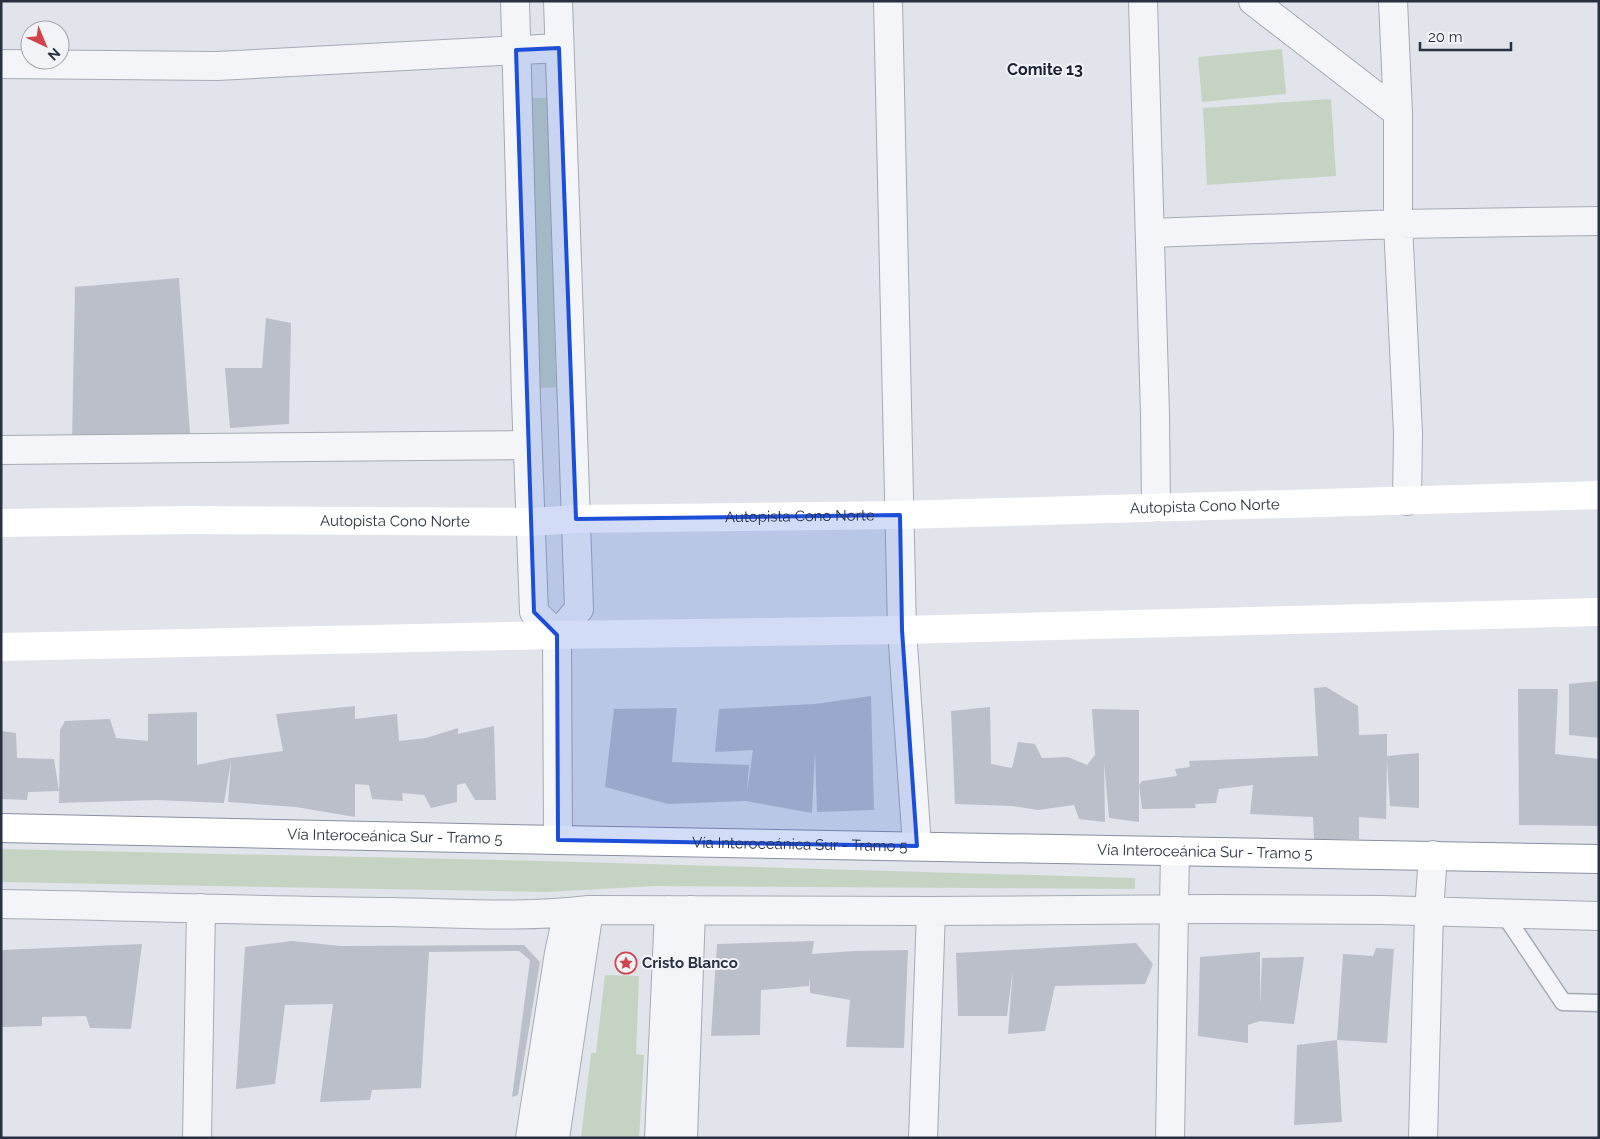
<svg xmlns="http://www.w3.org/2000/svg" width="1600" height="1139" font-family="Raleway,sans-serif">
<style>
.green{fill:#c5d4c2}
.building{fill:#bbbfca}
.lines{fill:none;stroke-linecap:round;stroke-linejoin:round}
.service-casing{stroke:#a6aab4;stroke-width:19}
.minor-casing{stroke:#a6aab4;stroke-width:30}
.tertiary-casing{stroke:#a6aab4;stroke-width:30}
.trunk-casing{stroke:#888fa1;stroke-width:30}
.service{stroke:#f4f5f8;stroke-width:16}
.minor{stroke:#f4f5f8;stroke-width:28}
.tertiary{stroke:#f4f5f8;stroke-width:28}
.secondary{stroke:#fff;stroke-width:28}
.trunk{stroke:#fff;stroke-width:28}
.marked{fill:#1d4ed8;fill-opacity:0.2;stroke:#1d4ed8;stroke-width:4;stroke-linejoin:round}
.labels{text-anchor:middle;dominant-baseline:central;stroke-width:4;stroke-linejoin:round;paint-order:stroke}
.street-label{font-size:15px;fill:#293042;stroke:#f1f3f7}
.poi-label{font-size:15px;font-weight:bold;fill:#293042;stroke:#f1f3f7;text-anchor:start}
.neighbourhood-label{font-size:16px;font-weight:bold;fill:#1b2133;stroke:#f1f3f7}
</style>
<rect width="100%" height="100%" fill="#e1e4ea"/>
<path class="green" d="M 1282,49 L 1286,94 L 1202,102 L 1198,57 Z
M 531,98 L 548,98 L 556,387 L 540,388 Z
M 1331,99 L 1336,176 L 1207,185 L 1203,108 Z
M 1,849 L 542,861 L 1135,878 L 1135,889 L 656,886 L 546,892 L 1,882 Z
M 605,975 L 639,976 L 636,1054 L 644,1055 L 639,1138 L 581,1138 L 591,1053 L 596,1053 Z"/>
<path class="building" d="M 179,278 L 191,448 L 72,440 L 75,287 Z
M 266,318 L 291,323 L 289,424 L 230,428 L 225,368 L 262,368 Z
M 1599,681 L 1599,738 L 1569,735 L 1569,684 Z
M 1326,687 L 1358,706 L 1359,735 L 1387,734 L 1387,756 L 1419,753 L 1419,808 L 1390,806 L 1387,761 L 1386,819 L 1359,817 L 1359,839 L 1314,839 L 1313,817 L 1250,814 L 1253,785 L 1219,789 L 1216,803 L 1195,804 L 1196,808 L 1142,809 L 1139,785 L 1142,781 L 1177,776 L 1175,769 L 1190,767 L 1189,761 L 1318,756 L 1314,688 Z
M 1518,689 L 1558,689 L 1555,754 L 1599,759 L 1599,826 L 1519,825 Z
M 871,696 L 874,810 L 817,812 L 815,751 L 812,813 L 746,801 L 668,804 L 605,787 L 614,709 L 677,708 L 672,762 L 749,765 L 747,793 L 753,750 L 715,752 L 719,709 L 815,704 Z
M 355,706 L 355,719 L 397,714 L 399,741 L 426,738 L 458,728 L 458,734 L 494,726 L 496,800 L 475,800 L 465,783 L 457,785 L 457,802 L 431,808 L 424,795 L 402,793 L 403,801 L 372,799 L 369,785 L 355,784 L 355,817 L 296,807 L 228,802 L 231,761 L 224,803 L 156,800 L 59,803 L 60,730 L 65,721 L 110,719 L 116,738 L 148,741 L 148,714 L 197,712 L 197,765 L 231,758 L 283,751 L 276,714 Z
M 990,707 L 991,764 L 1012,768 L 1018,742 L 1035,744 L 1042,758 L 1068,757 L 1087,765 L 1095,755 L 1092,709 L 1139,710 L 1139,822 L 1109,818 L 1104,762 L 1105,822 L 1079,819 L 1074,805 L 1038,810 L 1012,806 L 955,804 L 951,711 Z
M 1,731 L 16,733 L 17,758 L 54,759 L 59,791 L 28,792 L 27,800 L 1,799 Z
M 292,941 L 341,946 L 524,945 L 540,962 L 518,1095 L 512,1097 L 530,960 L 519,951 L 429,952 L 421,1088 L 372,1090 L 370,1100 L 320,1102 L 333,1004 L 285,1005 L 275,1084 L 236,1089 L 245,947 Z
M 814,941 L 812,954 L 854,951 L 908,950 L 904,1048 L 846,1047 L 850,1000 L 810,993 L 810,978 L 809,986 L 761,990 L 760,1035 L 711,1036 L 717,944 Z
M 1136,943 L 1153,964 L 1145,984 L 1055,986 L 1045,1031 L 1008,1034 L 1013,969 L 1007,1016 L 958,1016 L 956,953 Z
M 142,944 L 131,1029 L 90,1028 L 86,1016 L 42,1017 L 42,1026 L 1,1027 L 1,950 Z
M 1376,948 L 1394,949 L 1387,1043 L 1337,1040 L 1343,954 L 1373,956 Z
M 1260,952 L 1260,1004 L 1262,958 L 1304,957 L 1294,1024 L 1260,1021 L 1248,1025 L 1248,1043 L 1198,1036 L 1200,957 Z
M 1337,1040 L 1342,1122 L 1294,1125 L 1297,1045 Z"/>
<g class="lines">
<g class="service-casing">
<path id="service" d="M 1504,914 L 1563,1002 L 1599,1003"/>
</g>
<g class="minor-casing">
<path id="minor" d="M 888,1 L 902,630 L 917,846
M 1143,1 L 1155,414 L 1156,507
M 1253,1 L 1398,113
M 1393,1 L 1398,113 L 1398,224 L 1408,433 L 1407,501
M 1,64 L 217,66 L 559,48
M 1150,233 L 1398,224 L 1599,221
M 1,450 L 527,445
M 557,635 L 558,840
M 1,904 C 132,906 262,911 392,912 C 457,913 524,918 589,910 L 931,911 L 1212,909 L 1382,910 L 1599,916
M 197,1138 L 201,908
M 530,1138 L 559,953 L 568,912
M 555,1138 L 589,910
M 659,1138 L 669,910
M 683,1138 L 691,910
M 923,1138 L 931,911
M 1170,1138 L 1175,851
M 1423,1138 L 1429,912 L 1433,855"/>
</g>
<g class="tertiary-casing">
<path id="tertiary" d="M 515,1 L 526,399 L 534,612 L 557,635 L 579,609 L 558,1"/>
</g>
<g class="trunk-casing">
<g id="trunk">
<path id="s2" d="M 1,828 L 558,840 L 1599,859"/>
</g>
</g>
<use href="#service" class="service"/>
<use href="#minor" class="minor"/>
<use href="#tertiary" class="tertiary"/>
<g class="secondary">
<path id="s1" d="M 1,523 L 190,520 L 532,522 L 576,519 L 900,515 L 1599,495"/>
<path d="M 1,647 L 557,635 L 902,630 L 1599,612"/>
</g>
<use href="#trunk" class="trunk"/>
</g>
<path class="marked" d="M 559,48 L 576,519 L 900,515 L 902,630 L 917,846 L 558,840 L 557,635 L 534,612 L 516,50 Z"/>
<defs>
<g id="sight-ring" transform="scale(1.125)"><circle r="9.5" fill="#f1f3f7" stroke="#d2434a" stroke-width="1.5"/><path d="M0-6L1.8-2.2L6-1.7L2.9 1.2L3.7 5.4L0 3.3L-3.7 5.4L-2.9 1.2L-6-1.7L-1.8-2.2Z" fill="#d2434a"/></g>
</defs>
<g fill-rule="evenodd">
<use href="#sight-ring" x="626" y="963"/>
</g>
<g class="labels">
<g class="street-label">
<text stroke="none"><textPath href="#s1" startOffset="1204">Autopista Cono Norte</textPath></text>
<text stroke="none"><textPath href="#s1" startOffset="799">Autopista Cono Norte</textPath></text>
<text stroke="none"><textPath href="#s1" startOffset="394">Autopista Cono Norte</textPath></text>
<text stroke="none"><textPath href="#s2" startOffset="394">Vía Interoceánica Sur - Tramo 5</textPath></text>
<text stroke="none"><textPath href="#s2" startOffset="799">Vía Interoceánica Sur - Tramo 5</textPath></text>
<text stroke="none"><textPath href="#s2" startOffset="1204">Vía Interoceánica Sur - Tramo 5</textPath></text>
</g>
<g class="poi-label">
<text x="642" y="963">Cristo Blanco</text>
</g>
<g class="neighbourhood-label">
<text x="1045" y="69">Comite 13</text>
</g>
</g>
<rect width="1600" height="1139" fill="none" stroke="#293042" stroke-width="5"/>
<g transform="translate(45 45) rotate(136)"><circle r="24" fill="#f1f3f7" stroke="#a1a5af"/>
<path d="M0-4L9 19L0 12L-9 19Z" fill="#d2434a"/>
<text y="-8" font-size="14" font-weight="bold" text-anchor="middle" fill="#293042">N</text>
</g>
<path d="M1420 42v8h91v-8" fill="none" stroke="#293042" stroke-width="2.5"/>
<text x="1428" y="42" font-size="15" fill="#293042" stroke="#f1f3f7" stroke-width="4" paint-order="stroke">20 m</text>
</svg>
